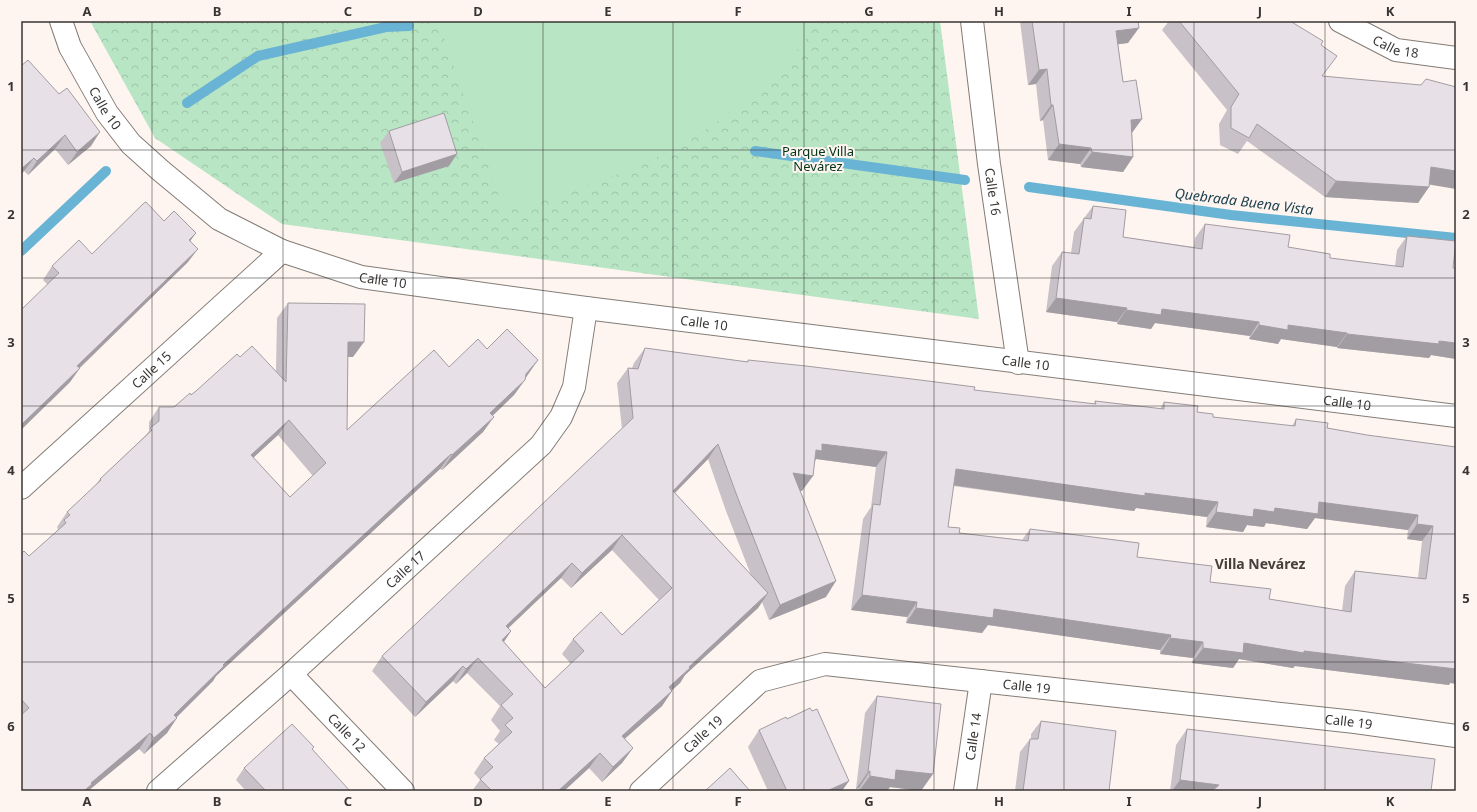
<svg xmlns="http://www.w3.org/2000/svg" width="1477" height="812" font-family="'Noto Sans',sans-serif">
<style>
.park{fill:url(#park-crowns)}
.garden{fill:#b8e5c4}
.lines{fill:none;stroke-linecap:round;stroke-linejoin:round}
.stream{stroke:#69b4d4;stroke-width:10}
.minor-casing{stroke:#837c77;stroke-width:24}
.minor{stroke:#fff;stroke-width:22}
.wall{fill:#c8c1c7;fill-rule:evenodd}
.shaded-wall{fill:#a29da2}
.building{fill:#e8e0e7;stroke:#a29da2;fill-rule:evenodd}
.grid{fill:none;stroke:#383533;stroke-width:1;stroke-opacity:0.55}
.labels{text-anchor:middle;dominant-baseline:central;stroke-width:4;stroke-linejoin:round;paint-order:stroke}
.street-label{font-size:13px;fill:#383533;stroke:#fef5f0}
.park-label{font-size:13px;fill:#023318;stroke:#fef5f0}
.water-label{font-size:14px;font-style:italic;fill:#1d404e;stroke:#fef5f0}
.neighbourhood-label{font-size:14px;font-weight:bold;fill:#453e39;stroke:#fef5f0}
.neatline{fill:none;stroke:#383533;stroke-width:1.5}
.grid-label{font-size:13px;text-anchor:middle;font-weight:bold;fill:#383533}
</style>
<defs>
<pattern id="park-crowns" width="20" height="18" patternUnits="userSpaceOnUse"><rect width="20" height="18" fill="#b8e5c4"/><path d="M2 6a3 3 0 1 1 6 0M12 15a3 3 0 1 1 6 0" fill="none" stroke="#9fc5a9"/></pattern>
</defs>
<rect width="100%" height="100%" fill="#fef5f0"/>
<path class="park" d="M 90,21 L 940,21 L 979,319 L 282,224 L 155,138 Z"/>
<path class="garden" d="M 438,21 L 820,21 C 810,34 800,47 790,59 C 782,68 772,76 763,84 C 689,155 601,184 504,211 Z"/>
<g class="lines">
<path class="stream" d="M 187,103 L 258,56 L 386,27 L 409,26
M 755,151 L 965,180
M 1029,187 L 1231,215 L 1456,238
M 21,251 L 106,171"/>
<g class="minor-casing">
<g id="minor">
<path id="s1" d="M 61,21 L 70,47 L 107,113 L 131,144 L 160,170 L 219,219 L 282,251 L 361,277 L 586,308 L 1456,416"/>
<path id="s2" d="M 972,21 L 989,164 L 1018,363"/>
<path id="s3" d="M 1340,21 L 1396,50 L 1456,58"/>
<path id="s4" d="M 21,488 L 282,251"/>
<path id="s5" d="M 291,674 L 403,791"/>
<path id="s6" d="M 158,791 L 291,674 L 541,445 L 561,417 L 574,387 L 586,308"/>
<path id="s7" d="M 641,791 L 760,681 L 825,664 L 1355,722 L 1456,736"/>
<path id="s8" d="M 965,791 L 981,681"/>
</g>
</g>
<use href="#minor" class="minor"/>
</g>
<path class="wall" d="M 1020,21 L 1138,21 L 1128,43 L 1118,44 L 1123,82 L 1142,119 L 1132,133 L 1133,157 L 1123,172 L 1081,167 L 1080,164 L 1048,160 L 1043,120 L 1040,121 L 1036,84 L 1028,85 Z
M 1169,21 L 1290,21 L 1321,45 L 1323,76 L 1429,185 L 1429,187 L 1418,203 L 1325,197 L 1247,141 L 1238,154 L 1220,145 L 1219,124 L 1227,110 L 1162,30 Z
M 21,66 L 91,146 L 68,165 L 55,149 L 28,175 L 24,171 L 21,174 Z
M 389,131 L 449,166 L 394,183 L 380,143 Z
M 1093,206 L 1123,237 L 1194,247 L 1195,238 L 1205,224 L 1288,247 L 1330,258 L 1395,266 L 1397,250 L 1407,236 L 1453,268 L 1456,268 L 1456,359 L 1431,355 L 1429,358 L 1337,348 L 1337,347 L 1281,339 L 1278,344 L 1249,339 L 1250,336 L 1155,323 L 1151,329 L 1117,324 L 1117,322 L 1046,312 L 1052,266 L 1062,252 L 1071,253 L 1074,232 Z
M 164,221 L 190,241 L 188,262 L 80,368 L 70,382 L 50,402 L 47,284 L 43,280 L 52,266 L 92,254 Z
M 288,303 L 353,357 L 348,357 L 347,430 L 449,367 L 487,349 L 527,376 L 514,395 L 493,415 L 483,432 L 442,470 L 440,469 L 216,676 L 213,681 L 176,717 L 167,733 L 144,754 L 139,749 L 88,791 L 21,791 L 21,554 L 29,556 L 56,532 L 58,529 L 57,527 L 67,512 L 94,487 L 100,479 L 145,436 L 149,431 L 149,422 L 159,407 L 174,407 L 196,391 L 240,357 L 276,371 L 277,318 ZM 278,435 L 313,476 L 290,497 L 253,458 Z
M 645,348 L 748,362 L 748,360 L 974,390 L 1094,404 L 1095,401 L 1160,409 L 1164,402 L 1213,417 L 1292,426 L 1296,419 L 1327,428 L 1367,435 L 1456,447 L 1450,683 L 1449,685 L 1295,666 L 1293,668 L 1239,659 L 1233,668 L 1192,663 L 1193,658 L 1160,654 L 1160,650 L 988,625 L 982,633 L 906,623 L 907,617 L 851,610 L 863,519 L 871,507 L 876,467 L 816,459 L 802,491 L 800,491 L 826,597 L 769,620 L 762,602 L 758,608 L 685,675 L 680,683 L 672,690 L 672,691 L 662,706 L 624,739 L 633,748 L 622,763 L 602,782 L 589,768 L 564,791 L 472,791 L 480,780 L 474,773 L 484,758 L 499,744 L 494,740 L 500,731 L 491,720 L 500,706 L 467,673 L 456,684 L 453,681 L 415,717 L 372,671 L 382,656 L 622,429 L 617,383 L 628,368 L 632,368 L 634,363 ZM 708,459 L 726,511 L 751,575 L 675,493 ZM 953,486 L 1134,511 L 1136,508 L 1207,517 L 1206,527 L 1243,532 L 1247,525 L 1264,527 L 1266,523 L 1307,529 L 1315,518 L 1408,530 L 1407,539 L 1422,541 L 1418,578 L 1355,571 L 1345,586 L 1342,611 L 1269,599 L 1210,582 L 1137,557 L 1030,529 L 1022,540 L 959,533 L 948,527 ZM 612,550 L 659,600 L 622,635 L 573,639 L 562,654 L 571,664 L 545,688 L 504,642 L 511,631 L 508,628 L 561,578 L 571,588 Z
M 877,696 L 921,791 L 890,787 L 887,791 L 858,791 L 859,788 L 856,789 L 865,713 Z
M 812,711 L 842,791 L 768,791 L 748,747 L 759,730 L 787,719 Z
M 1041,721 L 1109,791 L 1015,791 L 1020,752 L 1030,739 L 1031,739 L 1031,734 Z
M 1187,729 L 1431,791 L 1170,791 L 1176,745 Z
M 314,747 L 312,749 L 350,791 L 246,791 L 236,780 L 244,768 Z"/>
<path class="shaded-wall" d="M 1139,28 L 1128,43 L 1105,46 L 1116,31 Z
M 1047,69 L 1036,84 L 1028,85 L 1039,70 Z
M 1051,105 L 1053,105 L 1043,120 L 1040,121 Z
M 1142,119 L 1131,134 L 1131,120 Z
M 100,132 L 91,146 L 68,165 L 77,152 Z
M 65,135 L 55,149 L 28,175 L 37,161 Z
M 1059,144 L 1091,148 L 1080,164 L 1048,160 Z
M 1092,152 L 1133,157 L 1123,172 L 1081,167 Z
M 457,154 L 449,166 L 394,183 L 402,172 Z
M 34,158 L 24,171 L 21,174 L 21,169 Z
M 1431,167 L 1456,171 L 1456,189 L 1420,183 Z
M 1336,181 L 1429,187 L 1418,203 L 1325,197 Z
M 196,233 L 186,247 L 189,240 Z
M 198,249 L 188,262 L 68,379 L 77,366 Z
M 1056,298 L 1127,308 L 1117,322 L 1046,312 Z
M 1162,309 L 1259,322 L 1250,336 L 1155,323 L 1151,329 L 1117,324 L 1126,310 Z
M 1259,325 L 1288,325 L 1347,333 L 1337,347 L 1281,339 L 1278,344 L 1249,339 Z
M 1347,334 L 1439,341 L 1456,343 L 1456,359 L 1431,355 L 1429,358 L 1337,348 Z
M 348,342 L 364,342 L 353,357 L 337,357 Z
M 538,360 L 527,376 L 519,385 L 525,380 L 514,395 L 480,428 L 490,413 Z
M 80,368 L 70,382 L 21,430 L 21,425 Z
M 494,417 L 483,432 L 442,470 L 452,455 Z
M 289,420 L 278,435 L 240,470 L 251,455 Z
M 718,444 L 708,459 L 662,506 L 673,491 Z
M 822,444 L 887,452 L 876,467 L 816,459 L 811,466 L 816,450 Z
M 451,454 L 440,469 L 216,676 L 213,681 L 164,730 L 174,715 L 223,665 Z
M 956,469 L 1218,502 L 1207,517 L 1136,508 L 1134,511 L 945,484 Z
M 793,473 L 813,476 L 802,491 L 783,488 Z
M 1319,502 L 1418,515 L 1408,530 L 1315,518 L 1307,529 L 1266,523 L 1264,527 L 1247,525 L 1243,532 L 1206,527 L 1216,512 L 1275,508 Z
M 1417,524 L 1433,526 L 1422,541 L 1407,539 Z
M 622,535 L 612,550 L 571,588 L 582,573 Z
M 572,563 L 561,578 L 495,641 L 506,626 Z
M 836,581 L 826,597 L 769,620 L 780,605 Z
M 768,593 L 758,608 L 685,675 L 680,683 L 659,702 L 669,687 L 689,667 Z
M 862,595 L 917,602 L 907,617 L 851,610 Z
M 916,608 L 994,609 L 1171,635 L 1160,650 L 988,625 L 982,633 L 906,623 Z
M 511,631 L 501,646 L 502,640 Z
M 1170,638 L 1203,642 L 1193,658 L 1160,654 Z
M 1244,643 L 1456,669 L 1456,684 L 1450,683 L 1449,685 L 1295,666 L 1293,668 L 1239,659 L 1233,668 L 1192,663 L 1203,648 Z
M 478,658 L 467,673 L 456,684 L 466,669 Z
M 463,666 L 453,681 L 415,717 L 426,702 Z
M 672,691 L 662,706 L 611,751 L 622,736 Z
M 177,718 L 167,733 L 144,754 L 154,738 Z
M 150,733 L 139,749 L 88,791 L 84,791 L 91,783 Z
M 633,748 L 622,763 L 602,782 L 613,767 Z
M 600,753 L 589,768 L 564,791 L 558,791 Z
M 896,770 L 933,774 L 921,791 L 890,787 L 887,791 L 859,791 L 870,776 Z
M 870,771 L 859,788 L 856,789 L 868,772 Z
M 1180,780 L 1219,785 L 1214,791 L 1172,791 Z
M 849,781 L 842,791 L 827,791 Z"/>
<path class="building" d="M 1032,21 L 1138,21 L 1139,28 L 1116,31 L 1123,82 L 1136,80 L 1142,119 L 1131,120 L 1133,157 L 1092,152 L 1091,148 L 1059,144 L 1053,105 L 1051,105 L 1047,69 L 1039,70 Z
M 1179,21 L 1290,21 L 1323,41 L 1321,45 L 1337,56 L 1322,76 L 1421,85 L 1426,79 L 1456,87 L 1456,171 L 1431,167 L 1429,187 L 1336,181 L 1257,124 L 1249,138 L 1231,128 L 1231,107 L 1239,94 Z
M 28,60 L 59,94 L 67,88 L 100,132 L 77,152 L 65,135 L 37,161 L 34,158 L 21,169 L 21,66 Z
M 444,113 L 457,154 L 402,172 L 389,131 Z
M 146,202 L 164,221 L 174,211 L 196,233 L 189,240 L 198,249 L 77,366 L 80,368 L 21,425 L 21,310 L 59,273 L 52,266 L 79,240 L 92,254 L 144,203 Z
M 1093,206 L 1126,210 L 1123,237 L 1202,249 L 1205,224 L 1290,235 L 1288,247 L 1330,254 L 1330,258 L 1403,267 L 1407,236 L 1456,241 L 1453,268 L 1456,268 L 1456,343 L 1439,341 L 1439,344 L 1347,334 L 1347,333 L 1288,325 L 1288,330 L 1259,325 L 1259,322 L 1162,309 L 1161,315 L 1126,310 L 1127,308 L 1056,298 L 1062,252 L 1079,254 L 1084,218 L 1091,219 Z
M 288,303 L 365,304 L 364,342 L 348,342 L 347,430 L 434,350 L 449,367 L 478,339 L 487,349 L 507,329 L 538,360 L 526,374 L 525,380 L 490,413 L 494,417 L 452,455 L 451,454 L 223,665 L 224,666 L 174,715 L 177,718 L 154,738 L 150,733 L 91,783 L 92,784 L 84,791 L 21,791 L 21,715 L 29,708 L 21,699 L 21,554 L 24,551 L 29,556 L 66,523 L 64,520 L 70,515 L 67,512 L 101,480 L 100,479 L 152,430 L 150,428 L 159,421 L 159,407 L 174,407 L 190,393 L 191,395 L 196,391 L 237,354 L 240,357 L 252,346 L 286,382 ZM 289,420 L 326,463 L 290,497 L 251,455 Z
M 645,348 L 748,362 L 748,360 L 806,366 L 928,381 L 975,387 L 974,390 L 1096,404 L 1095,401 L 1164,409 L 1164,402 L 1198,406 L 1197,412 L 1213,414 L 1213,417 L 1295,426 L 1296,419 L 1328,423 L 1327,428 L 1367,435 L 1456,447 L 1456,669 L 1304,651 L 1304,653 L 1244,643 L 1243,653 L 1203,648 L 1203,642 L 1170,638 L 1171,635 L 994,609 L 993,618 L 916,608 L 917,602 L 862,595 L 873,504 L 880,505 L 887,452 L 822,444 L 822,451 L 816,450 L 813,476 L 793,473 L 836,581 L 780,605 L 737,496 L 718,444 L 673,491 L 768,593 L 689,667 L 690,668 L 669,687 L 672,691 L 622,736 L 633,748 L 613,767 L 600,753 L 558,791 L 492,791 L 480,779 L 493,767 L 484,758 L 512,732 L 505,725 L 513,718 L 501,705 L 513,694 L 478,658 L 466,669 L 463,666 L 426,702 L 382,656 L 633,418 L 628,368 L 638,369 ZM 956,469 L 1145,496 L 1145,493 L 1218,502 L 1216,512 L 1253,517 L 1254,509 L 1274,512 L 1275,508 L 1318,514 L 1319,502 L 1418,515 L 1417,524 L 1433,526 L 1426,579 L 1355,571 L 1351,612 L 1269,599 L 1271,589 L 1210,582 L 1212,566 L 1137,557 L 1139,543 L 1030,529 L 1028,541 L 959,533 L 960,528 L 948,527 ZM 622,535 L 672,588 L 622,635 L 601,612 L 573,639 L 584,651 L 545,688 L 502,640 L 511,631 L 506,626 L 572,563 L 582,573 Z
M 877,696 L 941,704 L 933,774 L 896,770 L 895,780 L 870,776 L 870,771 L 868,772 Z
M 810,708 L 812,711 L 817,709 L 849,781 L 827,791 L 787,791 L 759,730 L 786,717 L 787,719 Z
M 1041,721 L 1116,731 L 1109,791 L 1023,791 L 1030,739 L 1038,739 Z
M 292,724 L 314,747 L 312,749 L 350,791 L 266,791 L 244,768 Z
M 1187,729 L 1435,759 L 1431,791 L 1212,791 L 1219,785 L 1180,780 Z
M 730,768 L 750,791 L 705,791 Z"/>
<path class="grid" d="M 152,21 L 152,791M 283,21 L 283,791M 413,21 L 413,791M 543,21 L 543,791M 673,21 L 673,791M 804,21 L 804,791M 934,21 L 934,791M 1064,21 L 1064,791M 1194,21 L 1194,791M 1325,21 L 1325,791M 21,150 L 1456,150M 21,278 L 1456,278M 21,406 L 1456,406M 21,534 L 1456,534M 21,662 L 1456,662"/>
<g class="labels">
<g class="street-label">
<text stroke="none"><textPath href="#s3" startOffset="62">Calle 18</textPath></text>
<text stroke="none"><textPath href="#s1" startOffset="98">Calle 10</textPath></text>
<text stroke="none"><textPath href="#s2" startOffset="172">Calle 16</textPath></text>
<text stroke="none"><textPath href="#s1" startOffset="434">Calle 10</textPath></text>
<text stroke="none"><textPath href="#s1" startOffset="758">Calle 10</textPath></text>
<text stroke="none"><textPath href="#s1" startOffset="1082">Calle 10</textPath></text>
<text stroke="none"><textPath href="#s4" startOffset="176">Calle 15</textPath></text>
<text stroke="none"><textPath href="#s1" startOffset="1406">Calle 10</textPath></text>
<text stroke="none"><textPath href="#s6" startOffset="332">Calle 17</textPath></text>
<text stroke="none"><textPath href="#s7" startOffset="432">Calle 19</textPath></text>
<text stroke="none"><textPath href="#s7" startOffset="756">Calle 19</textPath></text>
<text stroke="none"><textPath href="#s5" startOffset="81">Calle 12</textPath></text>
<text stroke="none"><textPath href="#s7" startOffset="84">Calle 19</textPath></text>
<text stroke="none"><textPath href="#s8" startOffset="55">Calle 14</textPath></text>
</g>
<g class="park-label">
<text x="818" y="151">Parque Villa<tspan x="818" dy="15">Nevárez</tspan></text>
</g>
<g class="water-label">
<text transform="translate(1244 201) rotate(7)">Quebrada Buena Vista</text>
</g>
<g class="neighbourhood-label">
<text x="1260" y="563">Villa Nevárez</text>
</g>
</g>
<rect width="1477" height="812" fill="none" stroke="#fef5f0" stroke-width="44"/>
<rect x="22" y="22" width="1433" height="768" class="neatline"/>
<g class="grid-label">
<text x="87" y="16">A</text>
<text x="217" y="16">B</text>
<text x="348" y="16">C</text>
<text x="478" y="16">D</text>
<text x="608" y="16">E</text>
<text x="738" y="16">F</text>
<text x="869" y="16">G</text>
<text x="999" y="16">H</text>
<text x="1129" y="16">I</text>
<text x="1260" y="16">J</text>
<text x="1390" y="16">K</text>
<text x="11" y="91">1</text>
<text x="1466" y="91">1</text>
<text x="11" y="219">2</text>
<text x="1466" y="219">2</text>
<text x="11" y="347">3</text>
<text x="1466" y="347">3</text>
<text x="11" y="475">4</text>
<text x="1466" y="475">4</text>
<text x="11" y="603">5</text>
<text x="1466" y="603">5</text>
<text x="11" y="731">6</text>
<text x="1466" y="731">6</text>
<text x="87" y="806">A</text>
<text x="217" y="806">B</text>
<text x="348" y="806">C</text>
<text x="478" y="806">D</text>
<text x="608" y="806">E</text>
<text x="738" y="806">F</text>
<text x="869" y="806">G</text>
<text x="999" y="806">H</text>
<text x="1129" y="806">I</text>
<text x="1260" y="806">J</text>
<text x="1390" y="806">K</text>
</g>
</svg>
